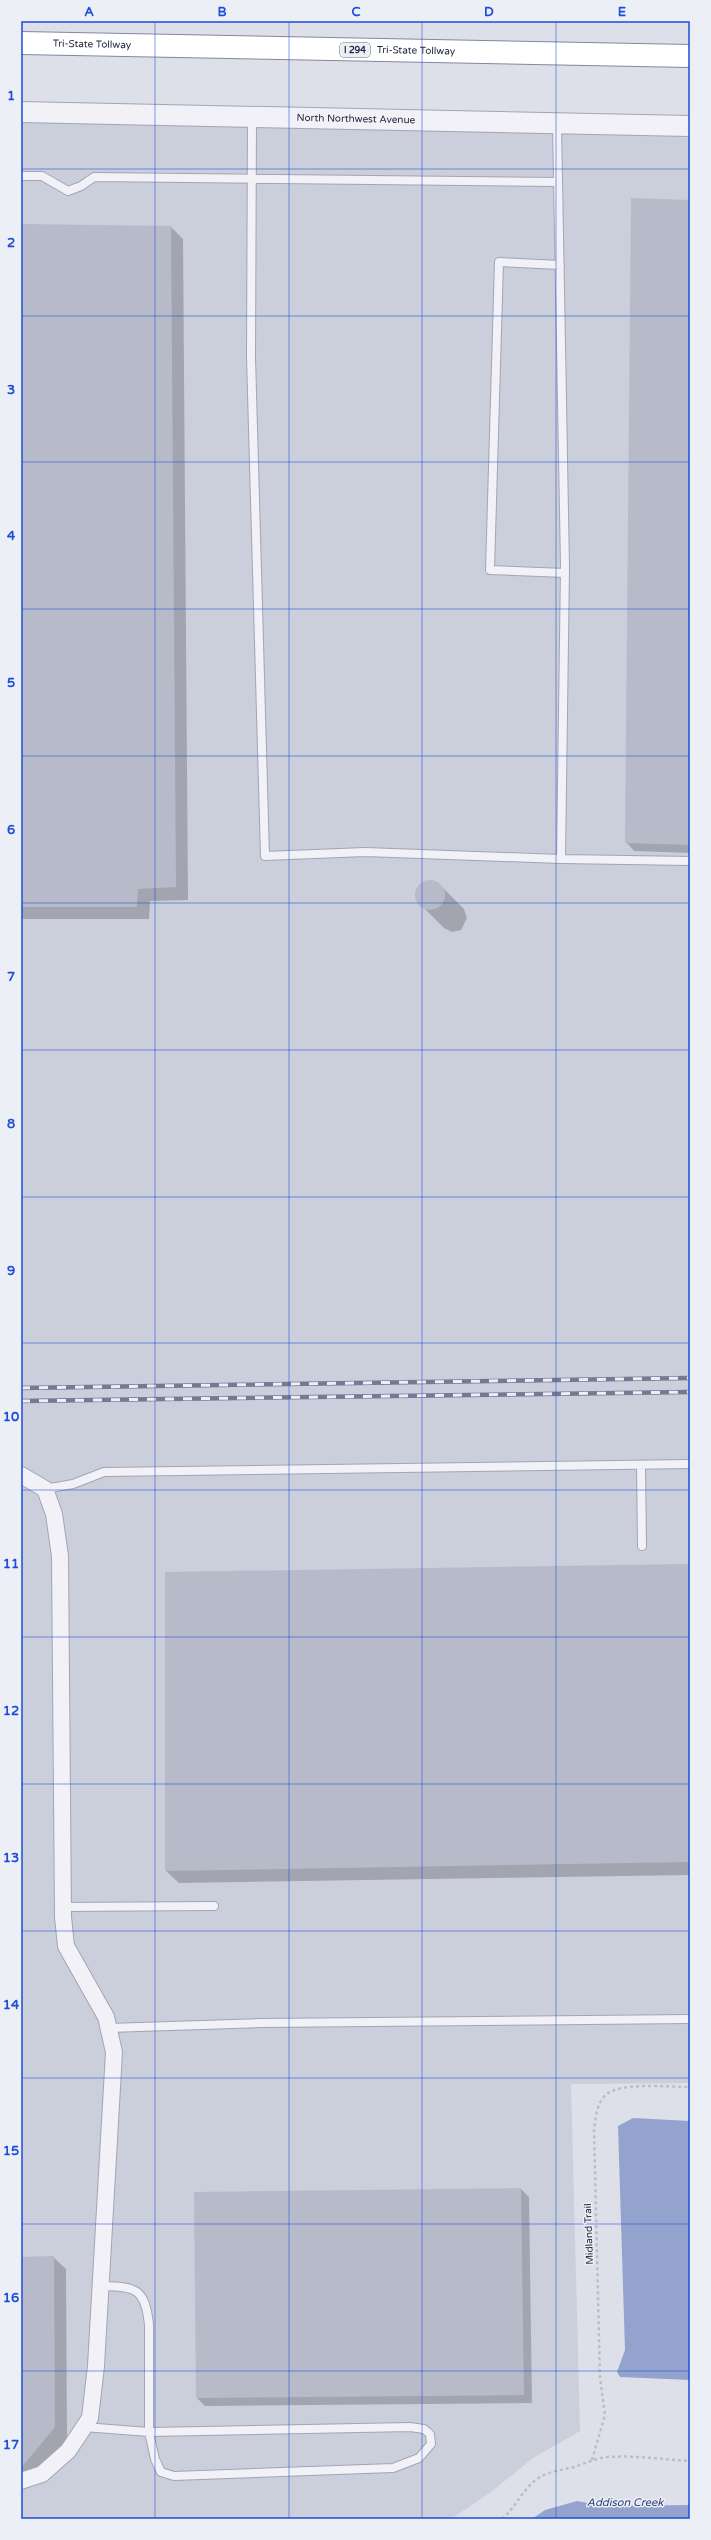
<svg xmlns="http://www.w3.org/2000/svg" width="711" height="2540" font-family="'Varela Round',sans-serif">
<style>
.built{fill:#cbcedb}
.water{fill:#94a3cd}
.shadow{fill:#0003}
.building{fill:#b7bac9}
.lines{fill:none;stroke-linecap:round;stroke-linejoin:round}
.service-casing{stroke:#a2a5b3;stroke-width:10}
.minor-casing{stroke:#a2a5b3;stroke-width:18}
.tertiary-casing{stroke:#a2a5b3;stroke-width:22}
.motorway-casing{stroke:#8388a1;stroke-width:24}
.path{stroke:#bcbdc8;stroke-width:2.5;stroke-dasharray:3 3;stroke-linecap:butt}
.service{stroke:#f1f1f7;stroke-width:8}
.minor{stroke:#f1f1f7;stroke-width:16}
.tertiary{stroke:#f1f1f7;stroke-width:20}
.motorway{stroke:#fff;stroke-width:22}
.rail-casing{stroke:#757a94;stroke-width:4.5}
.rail{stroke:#edeff6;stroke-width:3;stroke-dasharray:9;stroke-linecap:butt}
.grid{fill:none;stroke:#1d4ed8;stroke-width:1;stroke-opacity:0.55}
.labels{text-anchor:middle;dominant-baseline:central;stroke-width:3;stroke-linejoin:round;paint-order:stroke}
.shield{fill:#edeff6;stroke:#616477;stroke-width:1}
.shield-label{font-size:9px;font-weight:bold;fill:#252941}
.street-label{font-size:10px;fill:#252941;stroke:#edeff6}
.water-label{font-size:11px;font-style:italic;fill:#2b3c7a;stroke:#edeff6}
.neatline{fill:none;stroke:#1d4ed8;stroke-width:1.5}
.grid-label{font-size:13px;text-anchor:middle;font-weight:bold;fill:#1d4ed8}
</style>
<rect width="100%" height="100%" fill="#dddfe9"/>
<path class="built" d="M 21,112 L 690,126 L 690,2083 L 571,2084 L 580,2431 L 533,2458 L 491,2492 L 451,2519 L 21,2519 Z"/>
<path class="water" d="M 633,2118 L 690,2121 L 690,2380 L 620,2377 L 617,2372 L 625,2350 L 618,2126 Z
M 577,2501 L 604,2506 L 690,2505 L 690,2519 L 532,2519 L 545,2510 Z"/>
<path class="shadow" d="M 690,201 L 690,853 L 634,851 L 626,842 Z
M 21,225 L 171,227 L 183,239 L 188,900 L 150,901 L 149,919 L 21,919 Z
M 429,881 L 441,886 L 464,909 L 467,918 L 461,930 L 452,932 L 444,928 L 421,905 L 416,897 L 420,885 Z
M 690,1565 L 690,1875 L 179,1883 L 166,1871 Z
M 521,2189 L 529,2197 L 532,2403 L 205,2406 L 197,2398 Z
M 53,2257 L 66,2269 L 67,2439 L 39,2473 L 21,2474 L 21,2258 Z"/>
<path class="building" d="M 631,198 L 690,200 L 690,845 L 625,843 Z
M 21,224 L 171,226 L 176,887 L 138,889 L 137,907 L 21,907 Z
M415 895a15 15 0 1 1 30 0a15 15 0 1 1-30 0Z
M 690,1564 L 690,1862 L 165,1871 L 165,1572 Z
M 521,2188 L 524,2395 L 196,2398 L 194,2192 Z
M 54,2256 L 55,2427 L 21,2468 L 21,2257 Z"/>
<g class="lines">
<g class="service-casing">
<path id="service" d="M 252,118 L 251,357 L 265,856 L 365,852 L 561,859 L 565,567 L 557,124
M 21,176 L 42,176 L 68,191 L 81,186 L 94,177 L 558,182
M 560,265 L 499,262 L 490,570 L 565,573
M 561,859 L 690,861
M 641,1465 L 642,1546
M 45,1489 L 73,1484 L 104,1472 L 690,1464
M 62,1907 L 214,1906
M 108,2028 L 262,2023 L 690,2019
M 84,2427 L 149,2432 L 155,2459 L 161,2472 L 174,2476 L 393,2468 L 419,2458 L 431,2444 L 430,2434 L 424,2429 L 410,2427 L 149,2432 L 149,2325 C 145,2287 135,2287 101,2286"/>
</g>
<g class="minor-casing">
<path id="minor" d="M 21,1475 L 45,1489 L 54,1514 L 60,1556 L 63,1917 L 66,1946 L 106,2017 L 114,2052 L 96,2366 L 90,2418 L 68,2451 L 42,2474 L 21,2481"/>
</g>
<g class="tertiary-casing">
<g id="tertiary">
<path id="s1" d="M 21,112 L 690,126"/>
</g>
</g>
<g class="motorway-casing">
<g id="motorway">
<path id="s2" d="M 21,43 L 690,56"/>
</g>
</g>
<path class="path" d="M 592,2460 L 605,2415 L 600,2378 L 594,2130 C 596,2117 596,2103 607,2094 C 621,2082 671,2087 690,2087
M 502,2519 C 514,2509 520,2495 531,2484 C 542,2473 556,2471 570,2468 C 583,2465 594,2458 608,2457 C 635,2455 663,2460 690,2461"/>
<use href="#service" class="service"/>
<use href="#minor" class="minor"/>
<use href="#tertiary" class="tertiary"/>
<use href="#motorway" class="motorway"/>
<g class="rail-casing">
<path id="rail" d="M 21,1388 L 690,1378
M 21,1401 L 690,1392"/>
</g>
<use href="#rail" class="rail"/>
</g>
<path class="grid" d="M 155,21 L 155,2519M 289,21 L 289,2519M 422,21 L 422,2519M 556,21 L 556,2519M 21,169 L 690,169M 21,316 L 690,316M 21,462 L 690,462M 21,609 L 690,609M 21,756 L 690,756M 21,903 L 690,903M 21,1050 L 690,1050M 21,1197 L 690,1197M 21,1343 L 690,1343M 21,1490 L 690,1490M 21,1637 L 690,1637M 21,1784 L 690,1784M 21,1931 L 690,1931M 21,2078 L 690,2078M 21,2224 L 690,2224M 21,2371 L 690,2371"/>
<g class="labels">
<rect class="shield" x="340" y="43" width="30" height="14" rx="3"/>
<g class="shield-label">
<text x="355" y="50">I 294</text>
</g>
<g class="street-label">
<text stroke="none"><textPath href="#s2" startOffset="71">Tri-State Tollway</textPath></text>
<text stroke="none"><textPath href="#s2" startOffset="395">Tri-State Tollway</textPath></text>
<text stroke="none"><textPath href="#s1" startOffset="335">North Northwest Avenue</textPath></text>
<text transform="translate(589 2234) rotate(-92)">Midland Trail</text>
</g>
<g class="water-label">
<text x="625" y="2502">Addison Creek</text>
</g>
</g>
<rect width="711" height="2540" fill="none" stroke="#edeff6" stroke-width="44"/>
<rect x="22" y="22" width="667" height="2496" class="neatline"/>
<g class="grid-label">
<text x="89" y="16">A</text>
<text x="222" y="16">B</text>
<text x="356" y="16">C</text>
<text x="489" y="16">D</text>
<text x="622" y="16">E</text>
<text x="11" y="100">1</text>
<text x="11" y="247">2</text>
<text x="11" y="394">3</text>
<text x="11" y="540">4</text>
<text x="11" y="687">5</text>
<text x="11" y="834">6</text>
<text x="11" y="981">7</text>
<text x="11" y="1128">8</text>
<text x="11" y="1275">9</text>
<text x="11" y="1421">10</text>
<text x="11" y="1568">11</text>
<text x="11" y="1715">12</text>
<text x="11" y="1862">13</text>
<text x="11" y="2009">14</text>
<text x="11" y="2155">15</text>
<text x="11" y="2302">16</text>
<text x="11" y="2449">17</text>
</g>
</svg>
